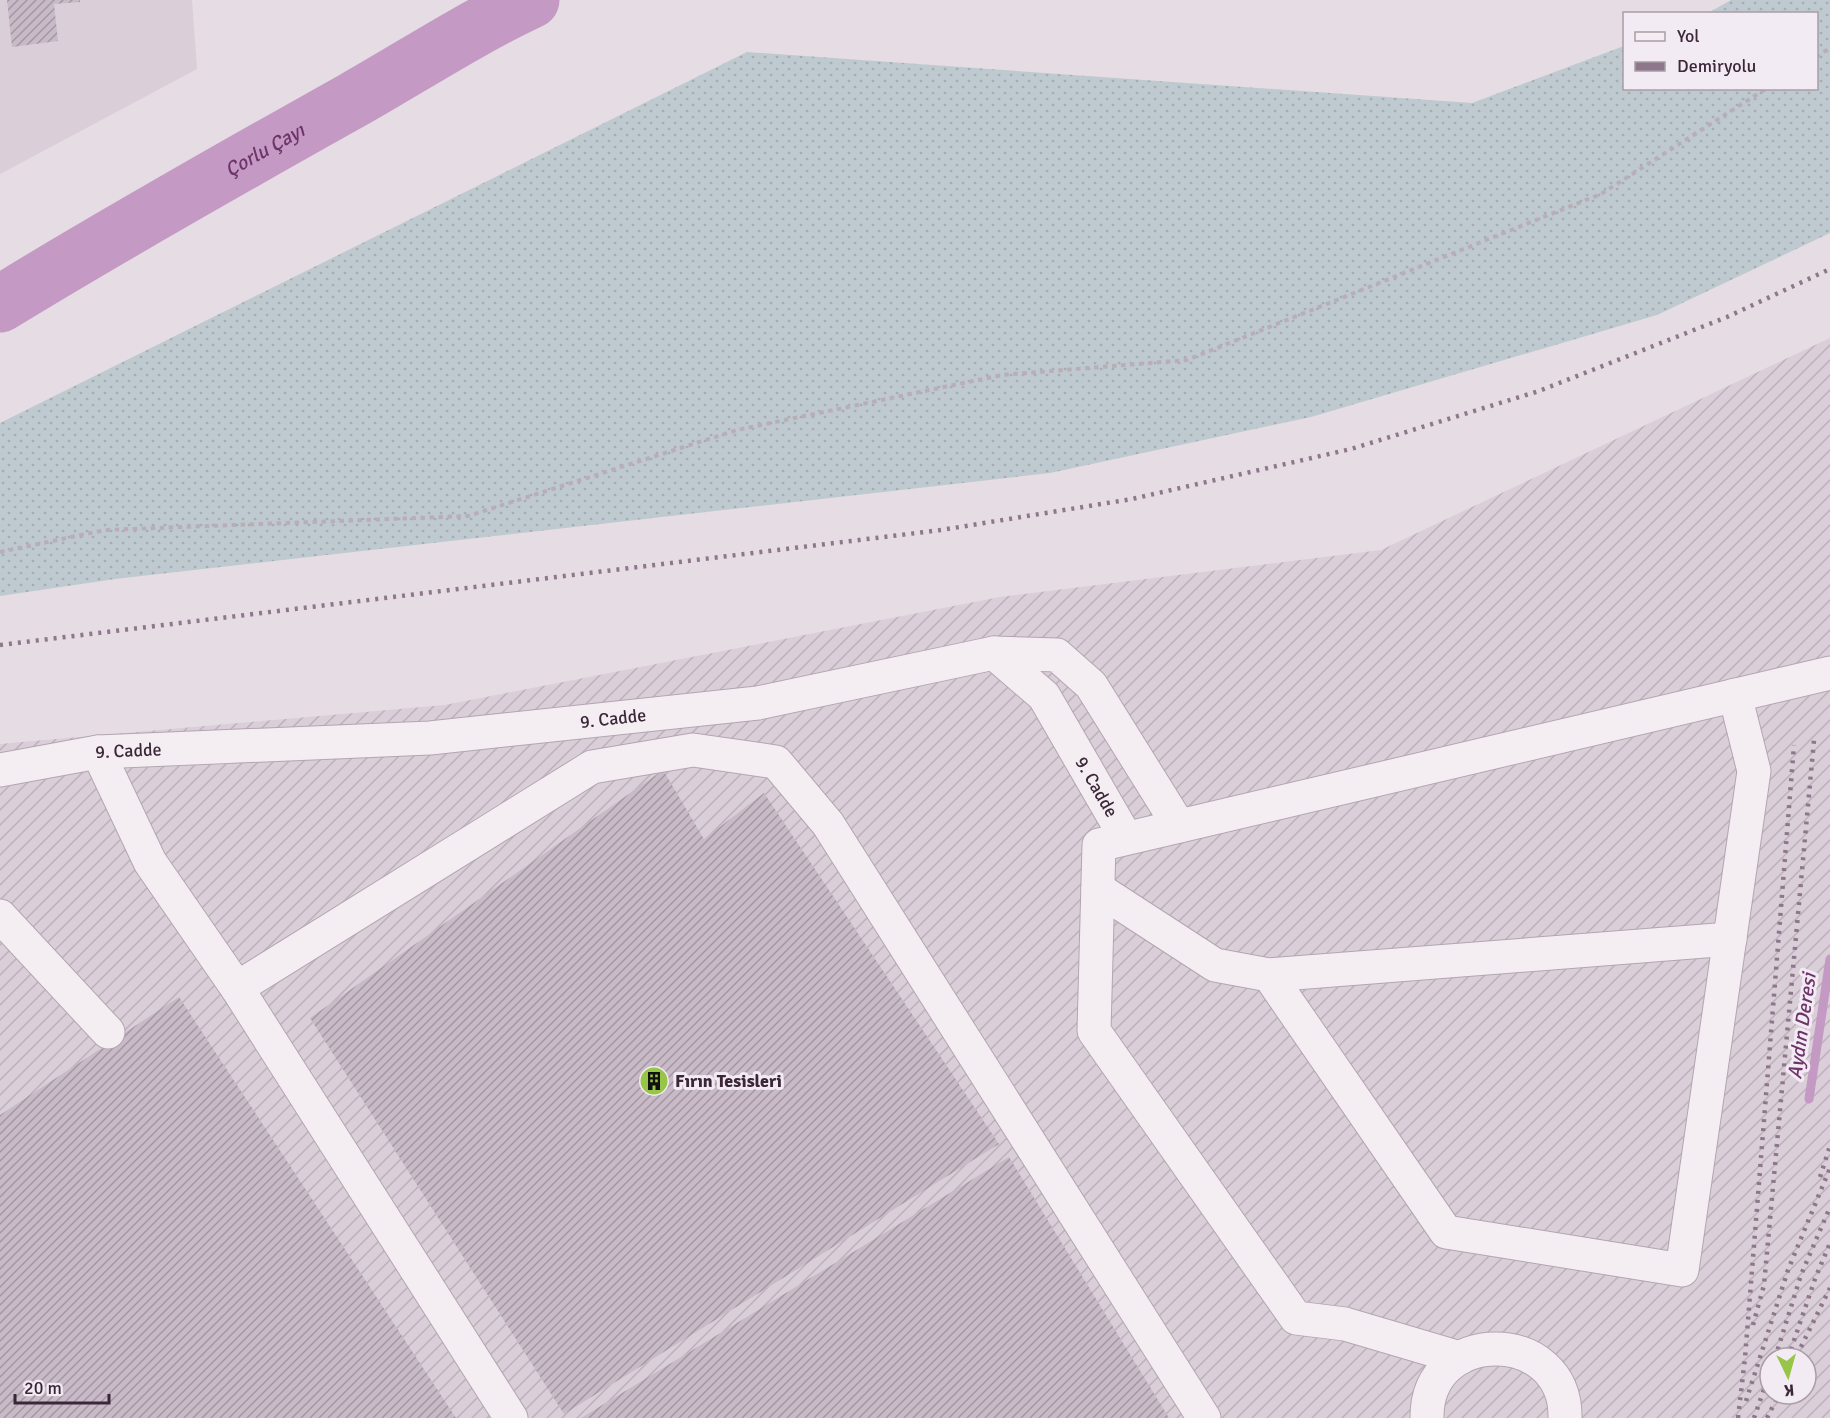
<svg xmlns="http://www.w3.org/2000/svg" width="1830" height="1418" font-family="Signika,sans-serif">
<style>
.built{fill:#daced9}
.industrial{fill:url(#industrial-furrows);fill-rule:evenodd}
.grass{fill:url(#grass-dots)}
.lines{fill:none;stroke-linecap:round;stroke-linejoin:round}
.stream{stroke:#c499c3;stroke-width:9}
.river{stroke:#c499c3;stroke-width:57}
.building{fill:url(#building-hatch)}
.minor-casing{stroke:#b2a6b0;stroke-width:35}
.path{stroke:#b9aeb7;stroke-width:4;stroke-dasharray:4.5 4.5;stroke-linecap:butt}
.minor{stroke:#f4eef3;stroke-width:33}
.rail{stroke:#8e778b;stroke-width:4.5;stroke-dasharray:3 6;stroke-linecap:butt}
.labels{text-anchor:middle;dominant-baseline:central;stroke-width:6;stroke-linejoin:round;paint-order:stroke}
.street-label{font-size:18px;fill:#3b2738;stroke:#f3ebf3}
.poi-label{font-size:18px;font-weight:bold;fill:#3b2738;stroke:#f3ebf3;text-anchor:start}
.water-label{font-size:20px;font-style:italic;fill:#6c3468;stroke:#f3ebf3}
</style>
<defs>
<pattern id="industrial-furrows" width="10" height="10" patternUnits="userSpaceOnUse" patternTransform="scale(1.5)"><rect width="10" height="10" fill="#daced9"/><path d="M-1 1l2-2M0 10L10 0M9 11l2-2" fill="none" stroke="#bcb1bb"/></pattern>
<pattern id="grass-dots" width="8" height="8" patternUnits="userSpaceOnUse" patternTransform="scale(1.5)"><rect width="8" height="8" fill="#becacf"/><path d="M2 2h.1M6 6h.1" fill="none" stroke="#a4aeb2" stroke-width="1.8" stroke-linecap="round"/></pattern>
<pattern id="building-hatch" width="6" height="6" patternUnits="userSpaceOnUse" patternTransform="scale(1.5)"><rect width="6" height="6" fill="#c8bac6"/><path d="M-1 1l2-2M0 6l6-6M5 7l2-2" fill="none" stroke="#a497a2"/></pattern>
</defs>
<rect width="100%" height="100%" fill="#e5dce4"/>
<path class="built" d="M 0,0 L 192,0 L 197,69 L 0,174 Z"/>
<path class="industrial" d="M 1830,338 L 1830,1418 L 0,1418 L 0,744 L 445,705 L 1000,597 L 1381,550 ZM 1770,1358 L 1806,1358 L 1806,1394 L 1770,1394 Z"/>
<path class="grass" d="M 1731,0 L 1830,0 L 1830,233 L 1657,315 L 1311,417 L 1050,473 L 115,579 L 0,596 L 0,423 L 747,52 L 1472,103 L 1624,46 L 1624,88 L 1816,88 L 1816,14 L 1708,13 Z"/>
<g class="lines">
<path class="stream" d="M 1809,1099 L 1830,959"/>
<path class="river" id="s1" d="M 0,304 C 116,233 235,166 353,100 C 413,66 469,29 531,0"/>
</g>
<path class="building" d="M 7,0 L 80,0 L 80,2 L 54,4 L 58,41 L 12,47 Z
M 663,770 L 704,839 L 764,793 L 999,1144 L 564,1414 L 310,1018 Z
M 179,997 L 456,1418 L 0,1418 L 0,1115 Z
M 1009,1157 L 1169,1418 L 581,1418 Z"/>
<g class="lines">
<g class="minor-casing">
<g id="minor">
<path d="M 994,653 L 1057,655 L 1091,685 L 1179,826"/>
<path d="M 98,752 L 150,862 L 237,988 L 592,767 L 693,750 L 776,762 L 828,824 L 1204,1418"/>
<path id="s2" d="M 0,770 L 98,752 L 430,738 L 758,703 L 994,653 L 1044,696 L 1126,838"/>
<path d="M 1098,889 L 1215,965 L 1269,975 L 1446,1232 L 1682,1270 L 1754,771 L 1735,695"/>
<path d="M 0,916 L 108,1032"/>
<path d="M 1269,975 L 1730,939"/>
<path d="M 237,988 L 511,1418"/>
<path d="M 1460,1358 L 1345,1324 L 1296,1318 L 1094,1031 L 1099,845 L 1830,673"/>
<path d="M 1427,1418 C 1426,1325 1567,1327 1565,1418"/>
</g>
</g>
<path class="path" d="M 1816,57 L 1830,48
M 0,552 L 105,530 L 468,516 L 737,430 L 1002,375 L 1187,360 L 1601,194 L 1767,88"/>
<use href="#minor" class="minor"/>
<path class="rail" d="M 0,645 L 941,530 L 1132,499 L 1351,449 L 1539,391 L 1727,317 L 1830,269
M 1820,1177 L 1830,1146
M 1753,1325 L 1764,1285 L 1814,740
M 1797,1355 L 1830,1288
M 1775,1358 L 1801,1275 L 1830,1207
M 1788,1358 L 1815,1279 L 1830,1243
M 1746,1401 L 1788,1270 L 1830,1168
M 1738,1418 L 1745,1358 L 1794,745
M 1754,1418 L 1770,1372
M 1767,1418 L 1779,1394"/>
</g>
<defs>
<g id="building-disc" transform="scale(1.5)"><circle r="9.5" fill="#97c547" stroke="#f3ebf3"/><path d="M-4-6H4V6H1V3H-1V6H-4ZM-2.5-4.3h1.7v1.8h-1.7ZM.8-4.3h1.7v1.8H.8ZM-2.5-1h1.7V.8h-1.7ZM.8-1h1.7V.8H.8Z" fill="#111"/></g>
</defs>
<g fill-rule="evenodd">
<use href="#building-disc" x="654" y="1081"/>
</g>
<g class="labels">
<g class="street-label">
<text stroke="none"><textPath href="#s2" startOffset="616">9. Cadde</textPath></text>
<text stroke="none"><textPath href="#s2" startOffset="130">9. Cadde</textPath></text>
<text stroke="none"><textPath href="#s2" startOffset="1174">9. Cadde</textPath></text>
</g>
<g class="poi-label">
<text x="675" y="1081">Fırın Tesisleri</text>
</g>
<g class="water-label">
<text stroke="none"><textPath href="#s1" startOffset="306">Çorlu Çayı</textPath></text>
<text transform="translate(1802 1026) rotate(-82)">Aydın Deresi</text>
</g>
</g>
<rect x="1623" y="12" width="195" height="78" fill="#f3ebf3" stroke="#a99da8" stroke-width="1.5"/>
<rect x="1635" y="32" width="30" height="9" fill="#f4eef3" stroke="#a99da8" stroke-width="1.5"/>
<text x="1677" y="42" font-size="18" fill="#3b2738">Yol</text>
<rect x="1635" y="62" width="30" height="9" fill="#8e778b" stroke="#a99da8" stroke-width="1.5"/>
<text x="1677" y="72" font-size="18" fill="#3b2738">Demiryolu</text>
<g transform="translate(1788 1376) rotate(175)"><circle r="28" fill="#f3ebf3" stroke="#a99da8" stroke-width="1.5"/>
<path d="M0-4.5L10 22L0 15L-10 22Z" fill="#97c547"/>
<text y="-9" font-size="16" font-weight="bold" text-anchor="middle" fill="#3b2738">K</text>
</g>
<path d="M15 1394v9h94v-9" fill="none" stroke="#3b2738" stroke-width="3"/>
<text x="24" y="1394" font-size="18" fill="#3b2738" stroke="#f3ebf3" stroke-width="4.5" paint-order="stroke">20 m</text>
</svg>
